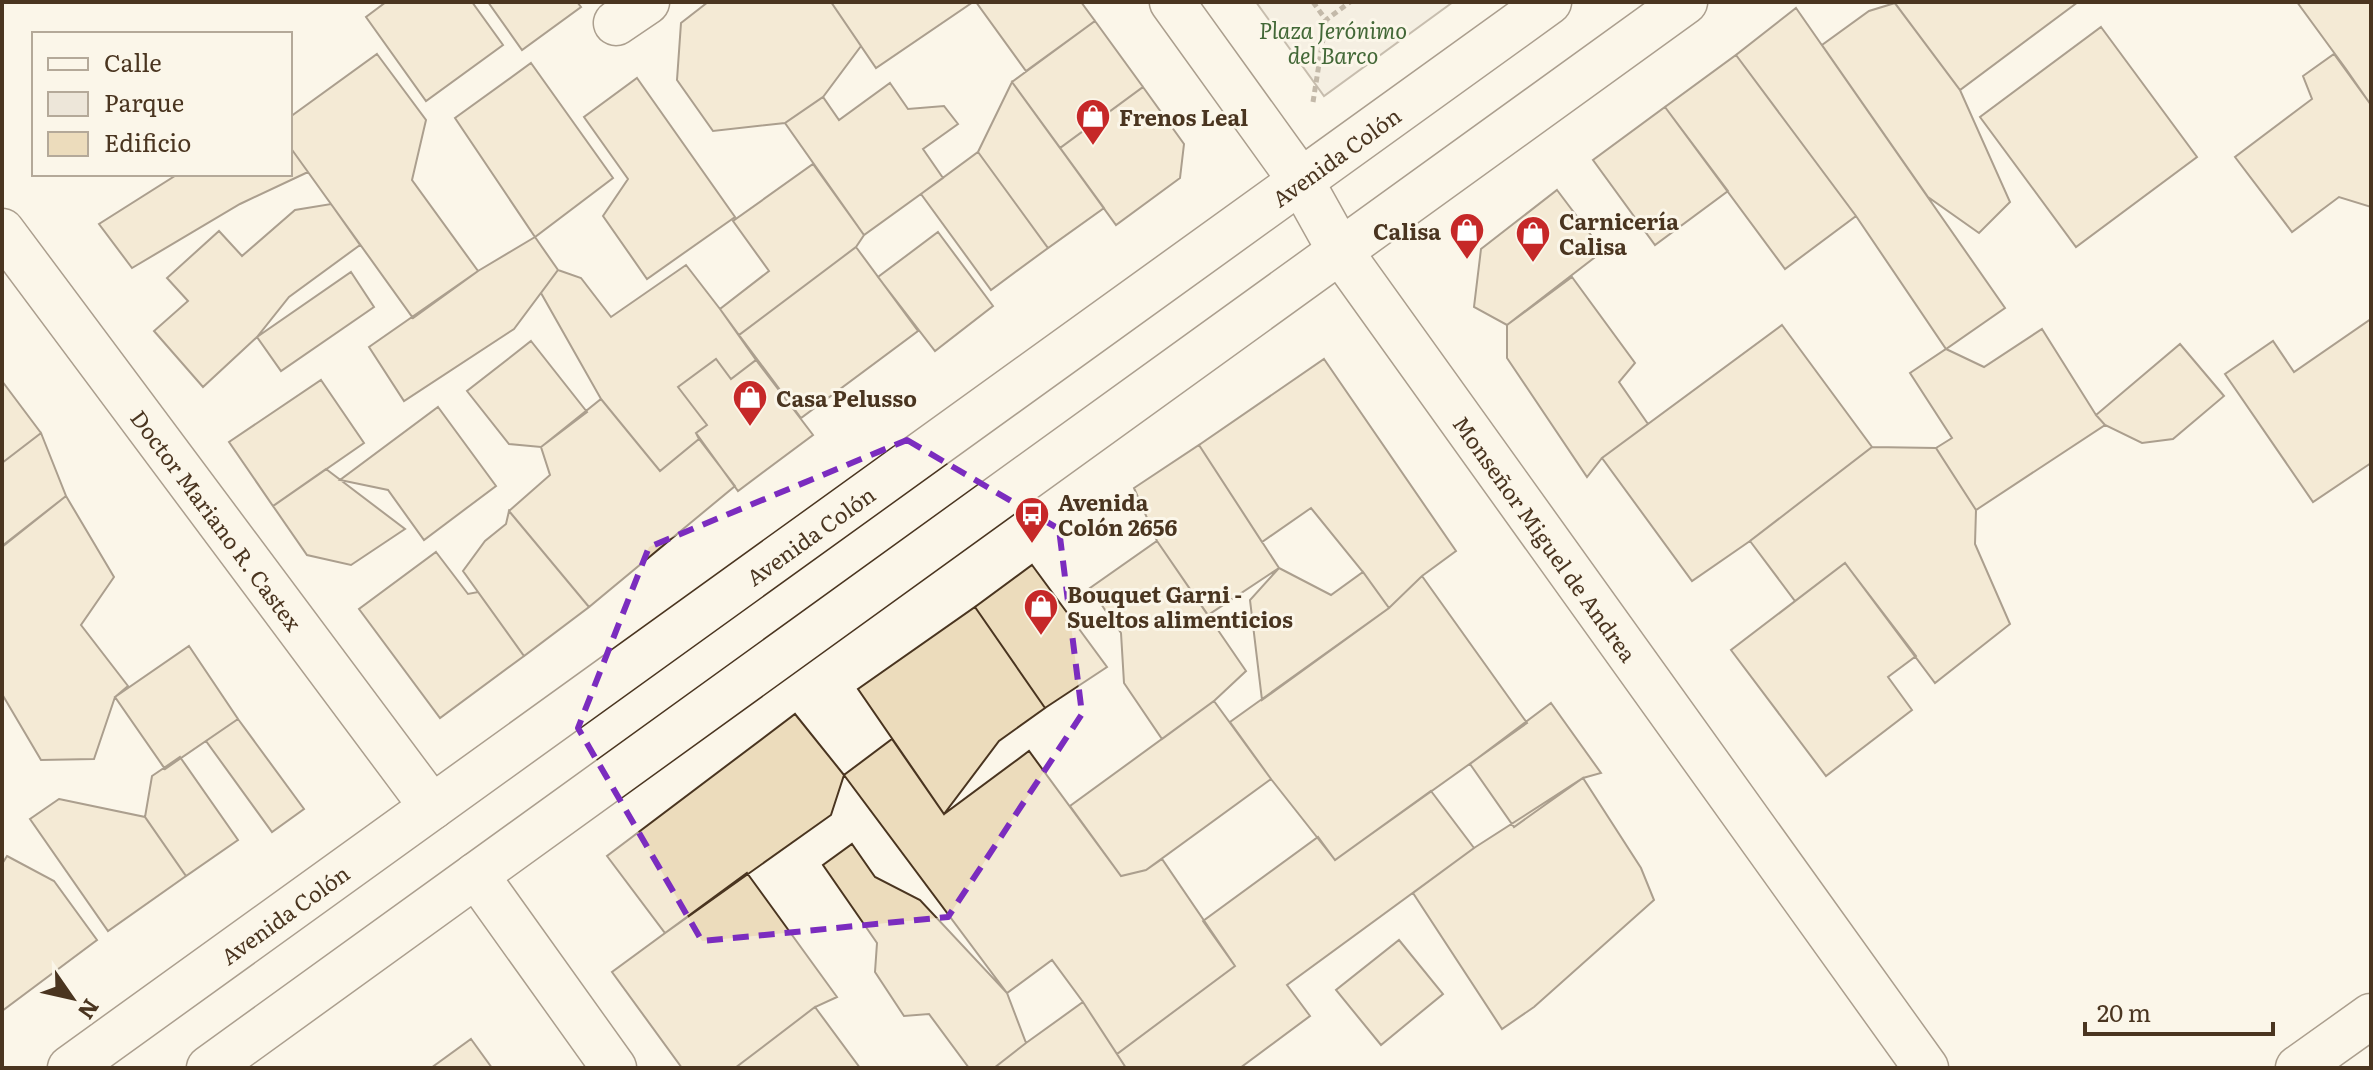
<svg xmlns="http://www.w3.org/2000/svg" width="2373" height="1070" font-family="Literata,serif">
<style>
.green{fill:#ede6d9;stroke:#887966;stroke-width:2}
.building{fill:#ecdcbc;stroke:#4a3520;stroke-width:2}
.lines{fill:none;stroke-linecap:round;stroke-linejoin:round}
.minor-casing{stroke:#4a3520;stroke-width:47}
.secondary-casing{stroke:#4a3520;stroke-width:47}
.primary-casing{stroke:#4a3520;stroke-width:47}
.path{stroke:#7f6f5c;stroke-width:5;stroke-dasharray:6 4;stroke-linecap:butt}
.minor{stroke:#fbf6e9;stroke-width:44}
.secondary{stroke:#fbf6e9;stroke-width:44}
.primary{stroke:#fbf6e9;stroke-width:44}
.marked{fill:none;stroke:#7b2cbf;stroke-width:6;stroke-dasharray:16 10;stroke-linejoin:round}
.labels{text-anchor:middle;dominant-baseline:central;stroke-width:6;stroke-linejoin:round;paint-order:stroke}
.park-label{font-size:22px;font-style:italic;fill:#436837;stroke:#fbf6e9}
.poi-label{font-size:22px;font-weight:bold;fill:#4a3520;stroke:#fbf6e9;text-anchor:start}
.street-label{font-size:22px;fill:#4a3520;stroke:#fbf6e9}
</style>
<rect width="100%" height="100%" fill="#fbf6e9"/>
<path class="green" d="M 1256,2 L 1453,2 L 1324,96 Z"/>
<path class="building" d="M 386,2 L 472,2 L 503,45 L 426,101 L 366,17 Z
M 488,2 L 577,2 L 581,7 L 522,50 Z
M 708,2 L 831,2 L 861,46 L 823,97 L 785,123 L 713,131 L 677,80 L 681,23 Z
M 831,2 L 973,2 L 876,68 Z
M 976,2 L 1081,2 L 1095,21 L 1026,71 Z
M 1894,2 L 2078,2 L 1960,90 Z
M 2297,2 L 2371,2 L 2371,105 L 2346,69 Z
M 1895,3 L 1960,90 L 2010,202 L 1979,233 L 1928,197 L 1822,45 L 1869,11 Z
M 1796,8 L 2005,308 L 1946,349 L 1856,216 L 1736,55 Z
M 1095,21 L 1143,87 L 1060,148 L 1012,82 Z
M 2101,27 L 2197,157 L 2076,247 L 1980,117 Z
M 377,54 L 426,120 L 412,180 L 478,271 L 413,318 L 290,147 L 290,117 Z
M 2334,54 L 2371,105 L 2371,207 L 2339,197 L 2292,232 L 2235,157 L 2312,99 L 2303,76 Z
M 1736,55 L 1856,216 L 1785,269 L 1665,107 Z
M 531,63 L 613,178 L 535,237 L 455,118 Z
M 637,78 L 735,217 L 647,279 L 603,216 L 628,179 L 584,117 Z
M 1012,82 L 1104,208 L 1048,248 L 978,152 Z
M 890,83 L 908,109 L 944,106 L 958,124 L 923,149 L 943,178 L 864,235 L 785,123 L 823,97 L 839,120 Z
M 1143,87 L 1184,144 L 1180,178 L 1116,225 L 1060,148 Z
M 1665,107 L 1728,191 L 1655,245 L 1593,160 Z
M 290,147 L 308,172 L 240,204 L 132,268 L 99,224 L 178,174 L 290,174 Z
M 978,152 L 1048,248 L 991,290 L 921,194 Z
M 813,164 L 864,235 L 856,247 L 739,335 L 720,309 L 769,271 L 733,221 Z
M 1557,190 L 1603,251 L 1507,325 L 1474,307 L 1481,249 Z
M 331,204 L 360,245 L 289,297 L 257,337 L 203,387 L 154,331 L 188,301 L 167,278 L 219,231 L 242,256 L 295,210 Z
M 938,232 L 993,306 L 935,351 L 878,277 Z
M 535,237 L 558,270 L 514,329 L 404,401 L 369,347 L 478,271 Z
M 856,247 L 918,331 L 801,418 L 739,335 Z
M 686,265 L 720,309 L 756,360 L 731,379 L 716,359 L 678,387 L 707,425 L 696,433 L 699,439 L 660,471 L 601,399 L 541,293 L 558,270 L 581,278 L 611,317 Z
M 351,272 L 374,307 L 281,371 L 257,337 Z
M 1572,277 L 1635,363 L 1619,382 L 1648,424 L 1602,458 L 1587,477 L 1507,358 L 1507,325 Z
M 2371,319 L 2371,463 L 2313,502 L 2225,374 L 2273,341 L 2294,372 Z
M 1782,325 L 1872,447 L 1750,541 L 1692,581 L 1602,458 Z
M 2042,329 L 2096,415 L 2105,425 L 1976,510 L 1936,448 L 1952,438 L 1910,373 L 1946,349 L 1984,367 Z
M 531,341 L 587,412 L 541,447 L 509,444 L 467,391 Z
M 2180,344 L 2224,396 L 2173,439 L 2142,443 L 2105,425 L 2096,415 Z
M 716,359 L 731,379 L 756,360 L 813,435 L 738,491 L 696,433 L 707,425 L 678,387 Z
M 1324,359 L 1456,551 L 1422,576 L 1389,608 L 1363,572 L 1311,508 L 1262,542 L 1199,445 Z
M 321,380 L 364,443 L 273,506 L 229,442 Z
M 2,381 L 41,433 L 2,463 Z
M 601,399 L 660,471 L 699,439 L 735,486 L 589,607 L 509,511 L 550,475 L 541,447 Z
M 438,407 L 496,486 L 424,540 L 388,490 L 340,480 Z
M 41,433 L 66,496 L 2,546 L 2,463 Z
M 1199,445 L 1279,568 L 1208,615 L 1157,541 L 1134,488 Z
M 1872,447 L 1936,448 L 1976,510 L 1975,544 L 2010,624 L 1935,683 L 1845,563 L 1795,601 L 1750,541 Z
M 326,469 L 405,529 L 351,565 L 307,555 L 273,506 Z
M 66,496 L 114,577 L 81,625 L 128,686 L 115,697 L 94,759 L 41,760 L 2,694 L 2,547 Z
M 509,511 L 589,607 L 524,656 L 463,571 L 485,541 L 506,524 Z
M 1157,541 L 1246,671 L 1214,701 L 1162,739 L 1124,683 L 1121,633 L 1090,588 Z
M 436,552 L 468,594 L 478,592 L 524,656 L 440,718 L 359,609 Z
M 1845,563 L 1916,656 L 1888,677 L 1912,710 L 1826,776 L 1731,650 Z
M 1032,565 L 1107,667 L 1045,708 L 975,607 Z
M 1279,568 L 1331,595 L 1363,572 L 1389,608 L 1262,700 L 1250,600 Z
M 1422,576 L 1527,723 L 1335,860 L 1271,779 L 1230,722 L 1389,608 Z
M 975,607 L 1045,708 L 999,741 L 944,814 L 858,689 Z
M 189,646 L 238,719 L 165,769 L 115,697 Z
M 1214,701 L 1271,779 L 1146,870 L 1121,876 L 1070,806 Z
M 1551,703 L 1601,773 L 1583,778 L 1514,827 L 1470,764 Z
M 795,714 L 844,775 L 831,815 L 665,933 L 607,856 Z
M 238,719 L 304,809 L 272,832 L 206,741 Z
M 892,739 L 944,814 L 1029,751 L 1121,876 L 1146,870 L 1162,859 L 1235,966 L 1117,1054 L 1083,1002 L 1052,960 L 1007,993 L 844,775 Z
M 180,757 L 238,840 L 186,876 L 145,817 L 152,776 Z
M 1583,778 L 1641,868 L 1654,900 L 1534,1007 L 1502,1029 L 1413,893 L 1474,848 Z
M 1431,791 L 1474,848 L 1287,985 L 1310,1016 L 1240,1068 L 1126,1068 L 1117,1054 L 1235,966 L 1203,921 L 1318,837 L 1335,860 Z
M 59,799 L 145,817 L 186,876 L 108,931 L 30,819 Z
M 852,844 L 875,877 L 920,900 L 1007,993 L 1026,1043 L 994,1068 L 969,1068 L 929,1014 L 904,1016 L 875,972 L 877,943 L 823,865 Z
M 7,856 L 54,881 L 97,940 L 2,1011 L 2,864 Z
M 747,873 L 837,997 L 815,1007 L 735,1068 L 682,1068 L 612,972 Z
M 1399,940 L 1443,994 L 1381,1045 L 1336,990 Z
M 1083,1002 L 1126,1068 L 994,1068 L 1026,1043 Z
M 815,1007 L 860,1068 L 735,1068 Z
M 471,1039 L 492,1068 L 431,1068 Z"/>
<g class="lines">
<g class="minor-casing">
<g id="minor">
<path d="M 616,23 L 647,2"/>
<path id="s1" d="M 2,231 L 432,807"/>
<path d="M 476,875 L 614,1068"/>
<path d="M 2298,1068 L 2371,1016"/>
</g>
</g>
<g class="secondary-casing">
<g id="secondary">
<path id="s2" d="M 1172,2 L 1301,181 L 1340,251 L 1926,1068"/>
</g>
</g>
<g class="primary-casing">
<g id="primary">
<path id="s3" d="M 70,1068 L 1549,2"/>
<path d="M 209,1068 L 1685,2"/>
</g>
</g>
<path class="path" d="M 1313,2 L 1326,20 L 1350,2
M 1313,102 L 1326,20"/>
<use href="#minor" class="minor"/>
<use href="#secondary" class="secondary"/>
<use href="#primary" class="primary"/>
</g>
<path d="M0 0H2373V1070H0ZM 907,440 L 1059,529 L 1082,714 L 948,917 L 702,941 L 578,728 L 649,547 Z" fill="#fbf6e9" fill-opacity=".55" fill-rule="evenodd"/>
<path class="marked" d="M 907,440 L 1059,529 L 1082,714 L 948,917 L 702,941 L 578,728 L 649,547 Z"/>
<defs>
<g id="shop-pin" transform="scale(1.8)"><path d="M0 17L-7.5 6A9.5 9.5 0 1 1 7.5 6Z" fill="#c62828" stroke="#fbf6e9"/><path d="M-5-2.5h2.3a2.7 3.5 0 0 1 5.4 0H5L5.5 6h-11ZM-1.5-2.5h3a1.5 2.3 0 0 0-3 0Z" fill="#fff"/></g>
<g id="bus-pin" transform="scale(1.8)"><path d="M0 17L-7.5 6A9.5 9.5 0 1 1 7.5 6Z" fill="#c62828" stroke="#fbf6e9"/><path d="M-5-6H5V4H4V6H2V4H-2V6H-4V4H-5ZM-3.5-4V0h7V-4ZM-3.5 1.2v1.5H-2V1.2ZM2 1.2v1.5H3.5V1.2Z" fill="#fff"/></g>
</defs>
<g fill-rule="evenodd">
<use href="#shop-pin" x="1093" y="116"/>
<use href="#shop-pin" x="1467" y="230"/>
<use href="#shop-pin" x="1533" y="233"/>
<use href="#shop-pin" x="750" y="397"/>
<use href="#bus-pin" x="1032" y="514"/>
<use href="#shop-pin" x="1041" y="606"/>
</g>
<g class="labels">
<g class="park-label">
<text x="1333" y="29">Plaza Jerónimo<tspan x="1333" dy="25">del Barco</tspan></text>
</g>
<g class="poi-label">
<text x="1119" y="116">Frenos Leal</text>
<text x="1559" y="220">Carnicería<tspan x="1559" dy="25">Calisa</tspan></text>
<text x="1441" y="230" text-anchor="end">Calisa</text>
<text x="776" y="397">Casa Pelusso</text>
<text x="1058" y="501">Avenida<tspan x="1058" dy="25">Colón 2656</tspan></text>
<text x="1067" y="593">Bouquet Garni -<tspan x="1067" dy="25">Sueltos alimenticios</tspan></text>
</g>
<g class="street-label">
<text stroke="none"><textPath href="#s3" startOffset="1560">Avenida Colón</textPath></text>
<text stroke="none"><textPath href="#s1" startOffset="360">Doctor Mariano R. Castex</textPath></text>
<text stroke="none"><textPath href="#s3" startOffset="912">Avenida Colón</textPath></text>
<text stroke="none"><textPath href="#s2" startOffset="654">Monseñor Miguel de Andrea</textPath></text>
<text stroke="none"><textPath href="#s3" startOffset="264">Avenida Colón</textPath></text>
</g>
</g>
<rect width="2373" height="1070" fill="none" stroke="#4a3520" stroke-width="8"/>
<rect x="32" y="32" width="260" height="144" fill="#fbf6e9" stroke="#b4a999" stroke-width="2"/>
<rect x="48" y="58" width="40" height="12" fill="#fbf6e9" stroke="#b4a999" stroke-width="2"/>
<text x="104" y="72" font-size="24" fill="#4a3520">Calle</text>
<rect x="48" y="92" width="40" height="24" fill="#ede6d9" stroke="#b4a999" stroke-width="2"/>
<text x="104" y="112" font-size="24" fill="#4a3520">Parque</text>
<rect x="48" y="132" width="40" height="24" fill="#ecdcbc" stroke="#b4a999" stroke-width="2"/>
<text x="104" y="152" font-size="24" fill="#4a3520">Edificio</text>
<g transform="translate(72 998) rotate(124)" stroke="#fbf6e9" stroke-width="6" paint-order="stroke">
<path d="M0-6L14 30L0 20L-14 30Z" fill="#4a3520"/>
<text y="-12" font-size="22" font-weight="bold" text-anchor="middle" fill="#4a3520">N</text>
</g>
<path d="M2085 1022v12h188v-12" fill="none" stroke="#4a3520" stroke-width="4"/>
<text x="2097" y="1022" font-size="24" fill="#4a3520" stroke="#fbf6e9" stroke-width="6" paint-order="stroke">20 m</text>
</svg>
